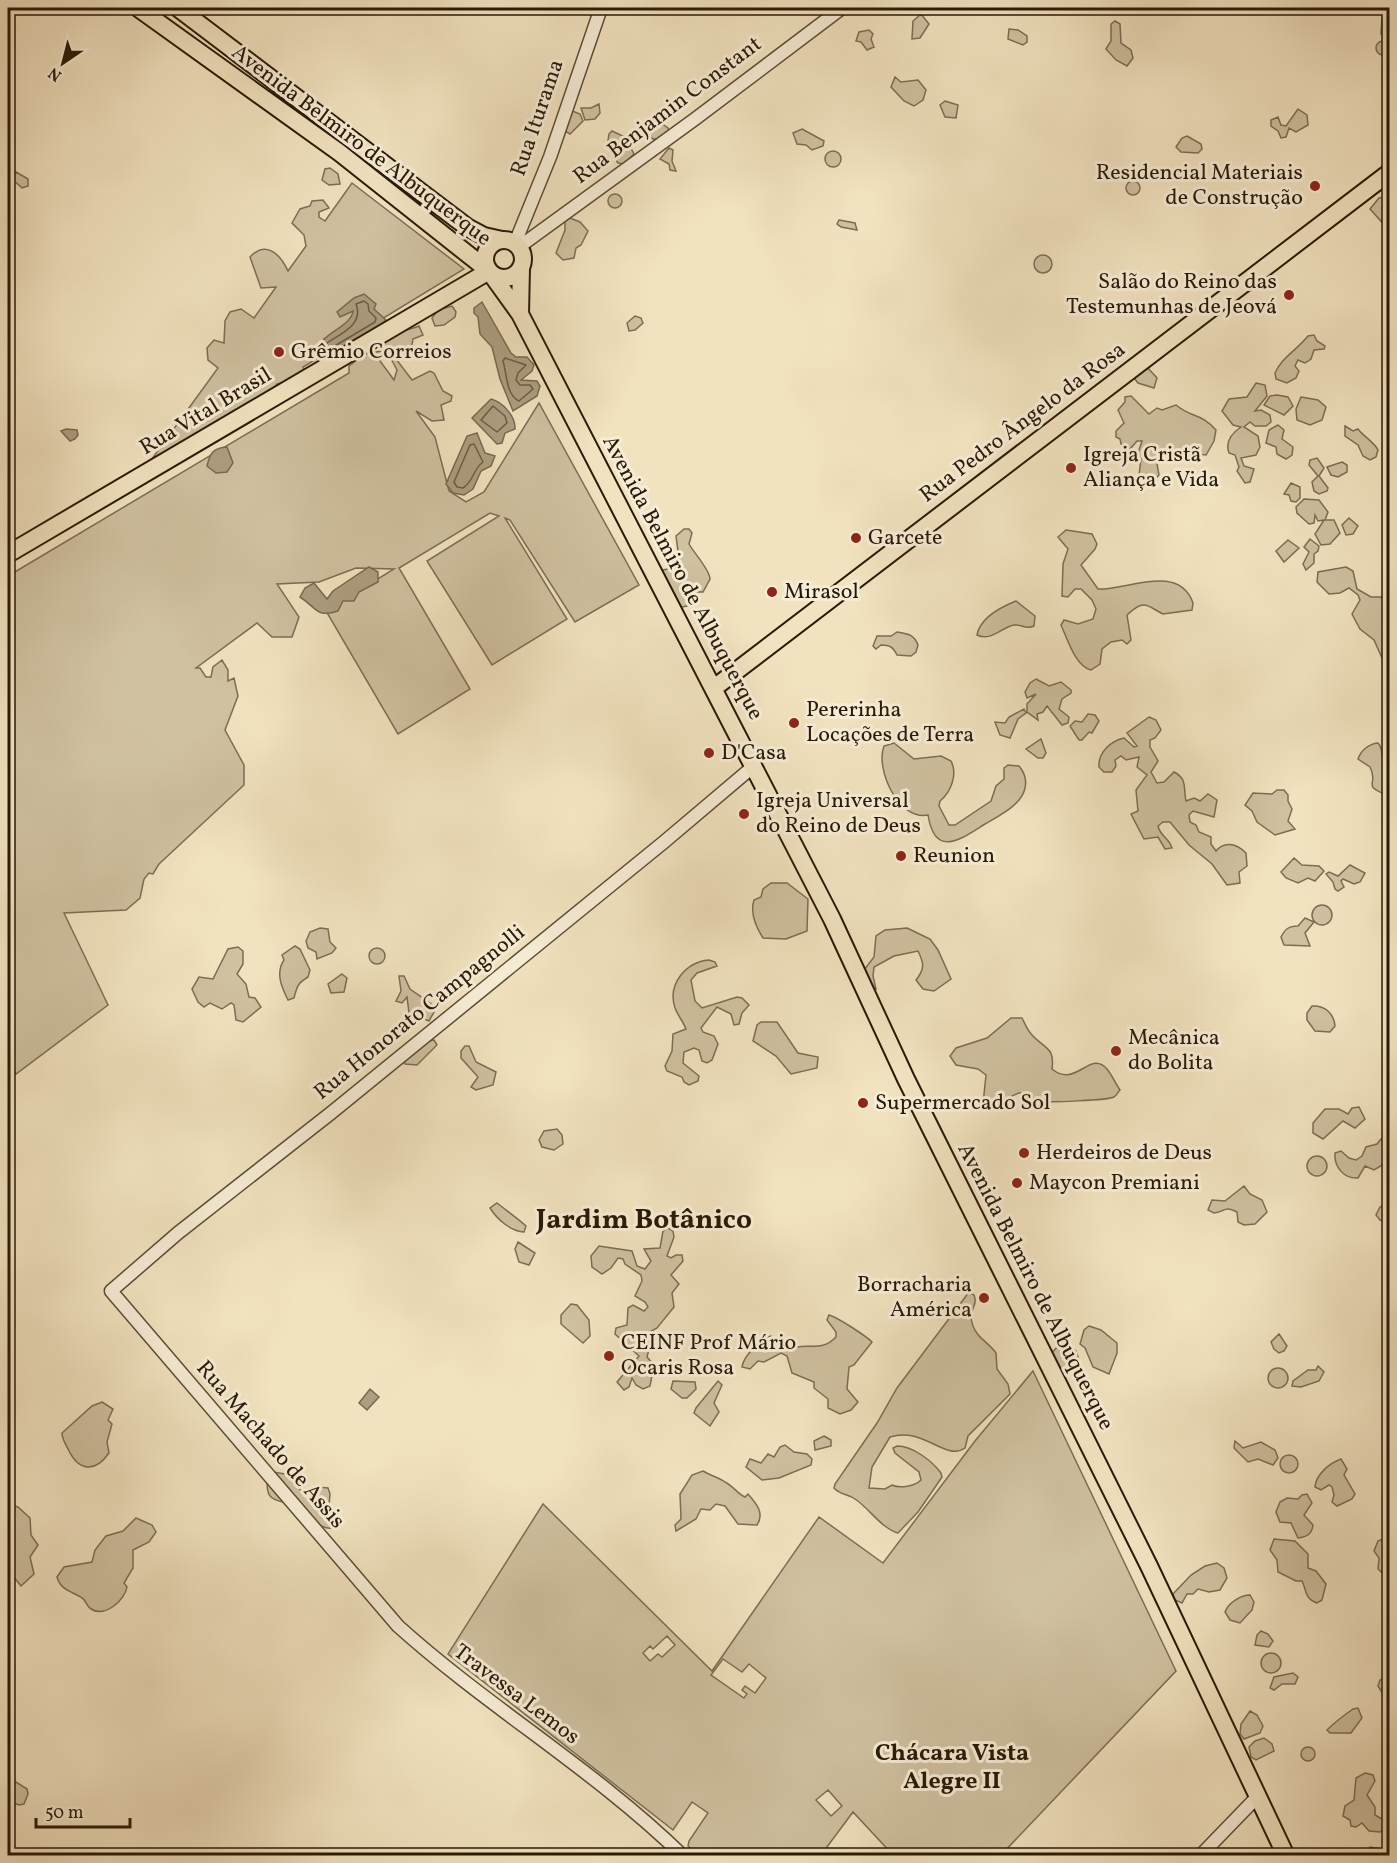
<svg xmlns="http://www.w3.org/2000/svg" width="1397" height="1863" font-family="Vollkorn,serif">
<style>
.green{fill:#d0c1a1;stroke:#7c6d54;stroke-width:1.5;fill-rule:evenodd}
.water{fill:#ad9e81;stroke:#786950;stroke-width:1.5}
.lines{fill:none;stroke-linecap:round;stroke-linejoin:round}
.shore{stroke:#6a5c44;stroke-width:1.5}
.minor-casing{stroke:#5a4c35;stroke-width:15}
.major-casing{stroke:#281907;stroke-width:20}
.minor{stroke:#f7edd6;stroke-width:12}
.major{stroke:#f2e3c0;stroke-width:16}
.poi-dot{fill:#8f2418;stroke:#f7edd6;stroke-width:2}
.labels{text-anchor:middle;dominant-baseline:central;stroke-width:6;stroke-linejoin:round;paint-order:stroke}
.street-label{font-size:22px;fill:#281907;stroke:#f7edd6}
.poi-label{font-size:22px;fill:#281907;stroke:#f7edd6;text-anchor:start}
.neighbourhood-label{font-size:24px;font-weight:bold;fill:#281907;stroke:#f7edd6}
.district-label{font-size:28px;font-weight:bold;fill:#281907;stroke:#f7edd6}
</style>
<rect width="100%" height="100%" fill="#f2e3c0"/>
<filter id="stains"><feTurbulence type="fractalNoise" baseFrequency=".00333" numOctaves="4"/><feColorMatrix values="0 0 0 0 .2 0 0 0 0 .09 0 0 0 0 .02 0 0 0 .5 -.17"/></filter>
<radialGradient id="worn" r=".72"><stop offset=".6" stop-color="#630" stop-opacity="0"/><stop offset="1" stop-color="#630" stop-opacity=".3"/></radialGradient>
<path class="green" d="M 1389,12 L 1389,38 L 1386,38 L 1381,34 L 1382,18 Z
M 921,14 L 929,24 L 920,38 L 912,39 L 913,21 Z
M 1115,21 L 1120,24 L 1121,43 L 1131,50 L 1133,58 L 1127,66 L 1116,60 L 1106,49 L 1111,41 L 1111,24 Z
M 1009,29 L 1018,30 L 1027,36 L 1027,42 L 1023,45 L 1008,39 Z
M 869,30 L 873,34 L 871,39 L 874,47 L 867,50 L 861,42 L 856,41 L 859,32 Z
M1376 48a7 7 0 1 1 14 0a7 7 0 1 1-14 0Z
M 895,77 L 901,82 L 918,80 L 926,90 L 923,100 L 914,106 L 904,101 L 891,87 Z
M 945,101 L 958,105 L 956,118 L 945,117 L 940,105 Z
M 599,104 L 600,113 L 595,119 L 585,120 L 581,108 L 591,108 Z
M 1298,109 L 1307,115 L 1308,125 L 1296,132 L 1289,128 L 1286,137 L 1281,138 L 1278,131 L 1271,126 L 1271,120 L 1278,117 L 1281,125 L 1286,126 Z
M 570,110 L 580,114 L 583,121 L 570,134 L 563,130 Z
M 648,122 L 659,122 L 668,128 L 669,133 L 662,139 L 653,139 L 645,132 L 644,126 Z
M 802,129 L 824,141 L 823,146 L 812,150 L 806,145 L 797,144 L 793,133 Z
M 612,131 L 625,137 L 634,154 L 624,164 L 618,163 L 607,147 L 609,134 Z
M 1187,136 L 1201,144 L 1202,149 L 1198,153 L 1181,152 L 1176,147 L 1182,138 Z
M 669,148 L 673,150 L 672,161 L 676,171 L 670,170 L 669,164 L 660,159 Z
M825 159a8 8 0 1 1 16 0a8 8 0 1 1-16 0Z
M 330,168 L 338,174 L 340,184 L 329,185 L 322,180 L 325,169 Z
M 16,172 L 28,179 L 28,186 L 22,188 L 11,178 Z
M1126 188a7 7 0 1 1 14 0a7 7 0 1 1-14 0Z
M 352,183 L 464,269 L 303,367 L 305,371 L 299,380 L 277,384 C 266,397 261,405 243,406 L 225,431 L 204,436 L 195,434 L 149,463 L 218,368 L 208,360 L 207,348 L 214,340 L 224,343 L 225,321 L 230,312 L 241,309 L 254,318 L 276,287 L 261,288 L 250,257 C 267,239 281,256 288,271 L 306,246 L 304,235 L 292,223 L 300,209 L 310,206 L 312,201 L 323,200 L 329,208 L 319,212 L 319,217 L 325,221 Z
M608 201a7 7 0 1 1 14 0a7 7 0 1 1-14 0Z
M 1389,196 L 1390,196 L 1389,230 L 1370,209 L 1379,198 Z
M 570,218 L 580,222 L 588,231 L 581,245 L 576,248 L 574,258 L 563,260 L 556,253 L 565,230 L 565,219 Z
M 839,220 L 855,223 L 857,230 L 841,227 L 837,224 Z
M1034 264a9 9 0 1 1 18 0a9 9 0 1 1-18 0Z
M 452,306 L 456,312 L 455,317 L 444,325 L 435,326 L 432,318 L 438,310 Z
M 635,316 L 641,318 L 643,323 L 635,330 L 629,331 L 627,323 Z
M 419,326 L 423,335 L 413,339 L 410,355 L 398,355 L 396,359 L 412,380 L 430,371 L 434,373 L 443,391 L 452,396 L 451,401 L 441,405 L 444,420 L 432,421 L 416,411 L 435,437 L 449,491 L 466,502 L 484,492 L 539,403 L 639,585 L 575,622 L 510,520 L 505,518 L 567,619 L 492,665 L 427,561 L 499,516 L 490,513 L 399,568 L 470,689 L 398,734 L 326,611 L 394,569 L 356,568 L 319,582 L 277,584 L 299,617 L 292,637 L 272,637 L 257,623 L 196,668 L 200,668 L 206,677 L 211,677 L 213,667 L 222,660 L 228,670 L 228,681 L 234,678 L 238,696 L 225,730 L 244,765 L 244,785 L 159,864 L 153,874 L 149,873 L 144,879 L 140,898 L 126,910 L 64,913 L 108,1005 L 16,1074 L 8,1056 L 8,576 L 349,373 L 349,366 L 365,354 L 381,351 C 383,348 382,345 384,342 C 387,333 410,330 419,326 ZM 383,355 L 389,355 L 397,370 L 394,380 L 380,361 Z
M 1314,335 L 1317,341 L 1325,346 L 1324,349 L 1314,350 L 1311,359 L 1305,363 L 1298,360 L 1295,366 L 1299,371 L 1296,378 L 1287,383 L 1276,379 L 1275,373 C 1282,357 1297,350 1308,336 Z
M 1147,367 L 1157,378 L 1154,388 L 1138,383 L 1131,374 Z
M 1256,383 L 1265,385 L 1267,396 L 1255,411 L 1261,410 L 1270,415 L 1271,422 L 1266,426 L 1255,426 L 1250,422 L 1244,427 L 1258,436 L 1260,447 L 1256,455 L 1241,458 L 1244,466 L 1254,469 L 1250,482 L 1245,483 L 1237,471 L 1239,467 L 1235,455 L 1229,453 C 1225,442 1232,433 1241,427 L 1233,425 L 1222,411 L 1229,399 L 1247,397 Z
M 1277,395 L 1288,397 L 1293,406 L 1284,415 L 1264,405 L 1270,396 Z
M 1131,396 L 1149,414 L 1157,408 L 1162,410 L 1176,405 C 1193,419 1200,412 1216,430 L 1214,441 L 1206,455 L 1191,453 L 1187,457 C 1177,455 1165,457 1157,464 L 1159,475 L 1152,482 L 1139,475 L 1141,459 L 1137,456 L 1142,441 L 1137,441 L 1130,449 L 1121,444 L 1120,439 L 1116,437 L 1116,431 L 1124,423 L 1118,410 L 1125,402 L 1125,397 Z
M 1301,397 L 1318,400 L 1326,407 L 1322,420 L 1310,425 L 1297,420 L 1296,409 Z
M 1278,425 L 1284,430 L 1282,439 L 1293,447 L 1292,455 L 1286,459 L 1277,454 L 1276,447 L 1266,443 L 1269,430 Z
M 1345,426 L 1353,431 L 1358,429 C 1363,436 1375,443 1378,450 L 1376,457 L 1370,460 L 1363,456 L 1358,445 L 1345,436 Z
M 1317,458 L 1324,468 L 1319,476 L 1328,488 L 1327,491 L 1319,494 L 1314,491 L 1312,482 L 1318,476 L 1309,465 L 1310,460 Z
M 1342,462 L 1347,465 L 1347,472 L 1338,477 L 1331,475 L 1327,467 Z
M 1291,483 L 1300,487 L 1300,498 L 1296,502 L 1291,501 L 1289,495 L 1284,494 Z
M 1304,499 L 1319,500 L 1328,512 L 1325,520 L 1334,520 L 1340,533 L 1330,544 L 1321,545 L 1315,534 L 1324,520 L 1318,521 L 1315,515 L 1314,523 L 1309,524 L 1297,513 L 1296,507 Z
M 1349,518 L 1358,526 L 1353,534 L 1346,535 L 1342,525 Z
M 684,529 L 689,529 L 692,533 L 689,544 C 694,553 710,570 710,579 L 703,592 L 692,592 L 688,596 L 687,606 L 682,607 C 671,600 671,585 661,575 L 663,570 L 673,568 L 673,563 L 679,559 L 676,536 Z
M 1066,530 L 1092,534 L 1097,544 L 1095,549 L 1081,565 L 1098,589 C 1124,591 1179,562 1193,603 L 1192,610 L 1163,614 C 1147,606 1145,598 1127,615 L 1131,640 L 1127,644 L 1122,640 L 1111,642 L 1102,649 L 1100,664 L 1091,670 C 1075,666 1067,638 1061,625 L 1064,620 L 1078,624 L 1093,619 L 1096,609 L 1092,600 L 1081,589 L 1075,589 L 1068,597 L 1062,596 L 1063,564 L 1068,549 L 1058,537 Z
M 1310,539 L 1319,546 L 1318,551 L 1314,554 L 1314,563 L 1306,570 L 1303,564 L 1309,552 L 1304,547 Z
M 1288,540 L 1299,548 L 1284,562 L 1276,551 Z
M 1346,567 L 1353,571 L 1357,589 L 1371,597 L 1381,597 L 1389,607 L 1389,664 L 1383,660 L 1374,640 L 1360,629 L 1352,614 L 1360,600 L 1358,595 L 1349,588 L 1340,593 L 1329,594 L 1317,582 L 1318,572 Z
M 1016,601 L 1035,616 L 1034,626 C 1026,630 1022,624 1014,625 C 1002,627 991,642 977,635 C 980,618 1001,607 1016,601 Z
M 897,632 C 908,634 914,634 918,645 L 916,652 L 911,656 L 897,655 C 893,647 890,645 881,645 L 876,649 L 873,646 L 877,636 L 891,636 Z
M 1036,679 L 1049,686 L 1061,682 L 1071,690 L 1071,693 L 1062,699 L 1059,709 L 1069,717 L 1068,723 L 1062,725 L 1047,706 L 1043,712 L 1037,714 L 1038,720 L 1027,712 L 1027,704 L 1036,694 L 1027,698 L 1025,692 L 1030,683 Z
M 1024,709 L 1026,713 L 1018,719 L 1010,738 L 1000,735 L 995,722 L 1005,723 L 1009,717 Z
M 1088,714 L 1095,715 L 1099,721 L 1092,733 L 1089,732 L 1082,740 L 1079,740 L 1070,726 L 1075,721 L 1082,722 Z
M 1149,717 L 1156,720 L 1161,730 L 1155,738 L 1150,740 L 1150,747 L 1158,761 L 1151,772 L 1157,783 L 1164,782 L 1174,772 C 1188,779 1183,789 1186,801 L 1194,798 L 1200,801 L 1208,794 L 1217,800 L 1214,817 L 1193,811 L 1189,815 L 1190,822 L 1196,825 L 1199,832 L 1211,837 L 1211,844 L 1216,851 C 1224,841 1236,843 1246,853 L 1247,866 L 1239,872 L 1240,883 L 1227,885 L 1212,864 L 1189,845 L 1170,822 L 1163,822 L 1158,826 C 1160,836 1169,838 1172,848 L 1165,849 L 1158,837 L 1144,839 L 1131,814 L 1138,811 L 1136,790 L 1147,775 L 1137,767 L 1139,757 L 1126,760 L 1121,756 L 1115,760 L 1116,766 L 1112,772 L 1104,772 L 1099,767 C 1098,752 1111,741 1124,738 L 1134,747 L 1137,746 L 1127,733 Z
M 1041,739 L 1046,753 L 1043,758 L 1038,758 L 1026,749 Z
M 894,743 L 914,759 L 941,756 L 951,761 C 958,774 951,792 940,801 L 939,806 L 949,825 L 955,825 L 991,801 L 996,786 L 1004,779 L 1004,768 L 1008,765 L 1019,766 C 1024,772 1027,780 1025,788 C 1022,805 998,816 985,824 C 961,839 935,859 928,815 C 898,821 875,768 884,746 Z
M 1378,743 C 1385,750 1379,763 1389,768 L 1389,796 C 1359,784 1380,786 1370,767 L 1358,759 C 1361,750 1369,744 1378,743 Z
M 1277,790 L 1284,790 L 1288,795 L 1288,801 L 1292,809 L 1288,821 L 1295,829 L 1275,835 L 1257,822 L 1252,811 L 1245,805 L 1253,793 L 1272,794 Z
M 1294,858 L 1302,865 L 1319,866 L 1324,871 L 1315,881 L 1308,878 L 1298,883 L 1286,878 L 1281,872 Z
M 1350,865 L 1365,873 L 1360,882 L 1354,884 L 1343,879 L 1341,881 L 1344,887 L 1338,891 L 1335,889 L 1333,882 L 1326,874 L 1329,872 L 1338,876 Z
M 771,883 L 787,883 L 808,899 L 807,931 L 786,939 L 763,938 C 756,927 750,912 754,900 L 761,897 L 763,889 Z
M1312 915a10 10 0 1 1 20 0a10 10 0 1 1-20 0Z
M 1305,918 L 1314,922 L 1305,933 L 1310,946 L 1284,945 L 1281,937 C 1285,929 1289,926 1298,926 Z
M 320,928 L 328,929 L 330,942 L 336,948 L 332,953 L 317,959 L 316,952 L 308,948 L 306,941 L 310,932 Z
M 907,928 L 930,939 L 938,950 L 951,979 L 934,991 L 923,989 L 916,980 C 925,969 924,963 918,951 L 894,956 L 874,967 L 873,976 L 876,989 L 866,985 L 861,974 L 874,957 L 876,936 L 885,930 Z
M 295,946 L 300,949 L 310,970 L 308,977 C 298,983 297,986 294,998 L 288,1000 C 282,988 275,973 284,960 L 282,955 Z
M 238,947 L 243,951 L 243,964 L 237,974 L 246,984 L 249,997 L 255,998 L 261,1007 L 243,1022 L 236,1020 L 234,1005 L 231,1003 L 222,1009 L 210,1003 L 204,1007 L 198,1002 L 192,989 L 199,977 L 213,979 L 228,949 Z
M369 956a8 8 0 1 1 16 0a8 8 0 1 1-16 0Z
M 709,960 L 715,962 L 717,966 L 697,973 L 691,980 L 695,1001 L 702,1008 L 737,997 L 742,998 L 749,1005 L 742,1013 L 739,1024 L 734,1025 L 731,1014 L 717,1007 L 701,1028 L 703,1032 L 714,1036 L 718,1044 L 712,1060 L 707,1063 L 702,1061 L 699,1050 L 694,1048 L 684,1052 L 683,1063 L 699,1076 L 698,1081 L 689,1085 L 684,1082 L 682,1077 L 667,1071 L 665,1066 L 672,1051 L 673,1034 L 686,1029 C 683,1021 678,1016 675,1008 C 667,984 686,962 709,960 Z
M 342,974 L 347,978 L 344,992 L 331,993 L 328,984 Z
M 399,976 L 404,976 L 410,989 L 434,1006 L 434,1012 L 429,1021 L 409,1013 L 407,997 L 402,1003 L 396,1001 L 401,991 Z
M 1312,1006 C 1324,1005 1334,1013 1335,1026 L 1330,1032 L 1315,1031 L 1307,1020 L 1307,1013 Z
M 1011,1018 L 1022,1018 C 1025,1024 1028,1032 1033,1036 C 1045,1049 1055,1047 1052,1069 C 1076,1089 1090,1049 1107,1069 C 1112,1075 1115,1083 1120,1090 C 1118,1092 1117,1095 1114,1097 C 1109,1100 1047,1103 1040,1101 C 1032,1099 1028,1092 1019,1093 C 1010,1095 1000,1106 991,1110 L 983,1104 L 986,1075 L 978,1069 L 956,1065 L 950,1056 L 956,1048 L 987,1038 Z
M 761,1022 L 777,1022 L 798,1053 L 818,1057 L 817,1068 L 791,1074 L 776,1056 L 753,1041 L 757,1025 Z
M 434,1040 L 437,1045 L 417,1065 L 405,1064 L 404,1060 C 412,1052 420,1048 427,1041 Z
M 465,1046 L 469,1046 L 476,1062 L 496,1072 L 493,1085 L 476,1090 L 471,1087 L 478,1077 L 461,1058 L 461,1051 Z
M 1359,1107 L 1365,1119 L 1355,1128 L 1343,1121 L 1323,1139 L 1313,1133 L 1313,1123 L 1325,1109 L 1339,1109 L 1348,1114 L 1352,1108 Z
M 557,1129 L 562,1135 L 563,1144 L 554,1150 L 542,1147 L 539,1140 L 544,1131 Z
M 1381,1139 L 1389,1139 L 1389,1161 L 1374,1170 L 1365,1166 L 1358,1178 C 1344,1179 1334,1167 1335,1153 L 1341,1151 L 1349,1158 L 1356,1160 L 1362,1156 L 1366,1147 L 1377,1144 Z
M1307 1166a10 10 0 1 1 20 0a10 10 0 1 1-20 0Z
M 1244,1186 L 1250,1194 L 1262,1200 L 1267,1212 L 1255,1224 L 1244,1225 L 1238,1222 L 1237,1212 C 1223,1205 1226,1212 1214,1213 L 1208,1210 L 1212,1200 L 1225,1201 Z
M 1389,1202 L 1390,1223 L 1389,1223 L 1380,1220 L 1376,1215 L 1380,1207 Z
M 497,1203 C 507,1211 517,1218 526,1226 L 524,1232 C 510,1231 497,1219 490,1208 Z
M 668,1228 L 673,1231 L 674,1237 L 667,1256 L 671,1258 L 676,1255 L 682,1255 L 683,1261 L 671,1275 L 679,1284 L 672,1293 L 674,1307 L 657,1328 L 644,1335 L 650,1345 L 647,1357 L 654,1365 L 650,1386 L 643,1389 L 636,1385 L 632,1378 L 629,1387 L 624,1390 L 617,1382 L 639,1356 L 615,1334 L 616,1328 L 627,1325 L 628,1308 L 633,1305 L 644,1311 L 648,1307 L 645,1302 L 635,1296 L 642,1281 L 641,1275 L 625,1264 L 623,1259 L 618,1258 L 611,1268 L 602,1274 L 592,1267 L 591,1256 L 599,1246 L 632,1251 L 637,1266 L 645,1269 L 651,1261 L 644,1249 L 660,1248 L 663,1231 Z
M 518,1242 L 535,1253 L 529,1265 L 519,1262 L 515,1249 Z
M 969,1292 L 974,1295 C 978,1305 970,1309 971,1318 C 974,1338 987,1340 996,1353 L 997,1369 L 1008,1384 L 1010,1394 L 968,1436 L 965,1448 C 945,1462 924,1426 890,1437 L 872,1467 L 869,1488 L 885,1489 L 892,1485 C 900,1489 915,1486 921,1480 L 919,1472 L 895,1453 L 893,1448 L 897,1446 C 913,1446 932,1461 941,1473 L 942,1477 L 918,1512 L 898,1533 C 881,1528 870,1509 855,1499 C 848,1494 840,1495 834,1488 L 835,1484 L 877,1423 L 897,1388 Z
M 571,1304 L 577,1305 L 589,1320 L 590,1336 L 583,1343 L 561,1324 L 561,1315 Z
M 829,1315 C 837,1317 866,1336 872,1342 L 854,1365 L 849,1367 L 847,1389 L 858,1402 L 851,1410 L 840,1414 L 828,1408 L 828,1399 L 814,1388 L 814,1382 L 792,1373 L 787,1356 L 781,1353 L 764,1362 L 758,1361 L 750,1369 L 742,1367 C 743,1357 760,1339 771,1336 L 789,1349 C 807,1342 821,1353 836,1337 L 836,1332 L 827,1320 Z
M 1089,1326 L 1101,1330 L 1117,1343 L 1117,1353 L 1109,1374 L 1093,1367 L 1085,1348 L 1080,1344 L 1084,1330 Z
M 1279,1334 L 1287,1346 L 1284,1351 L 1279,1353 L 1274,1349 L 1271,1342 Z
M 1064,1344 L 1076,1351 L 1079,1360 L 1076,1369 L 1064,1371 L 1054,1364 L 1051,1354 L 1058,1346 Z
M 1318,1366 L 1324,1372 L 1319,1381 L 1301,1387 L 1292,1386 L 1293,1381 L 1308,1370 L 1316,1370 Z
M1268 1378a10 10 0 1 1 20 0a10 10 0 1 1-20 0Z
M 1033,1371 L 1176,1671 L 1001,1855 L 893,1855 L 853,1812 L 821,1855 L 699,1855 L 688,1846 L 689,1841 L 708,1813 L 692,1802 L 673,1830 L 448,1654 L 543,1504 L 712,1671 L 819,1517 L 883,1563 L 975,1441 ZM 667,1636 L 675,1645 L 662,1657 L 658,1654 L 650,1661 L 643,1653 L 650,1646 L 653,1649 ZM 723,1659 L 742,1672 L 749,1664 L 766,1678 L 755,1693 L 745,1686 L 742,1690 L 747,1694 L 744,1698 L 711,1675 ZM 828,1790 L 842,1806 L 831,1816 L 816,1800 Z
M 673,1381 L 695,1382 L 696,1389 L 687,1398 L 682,1398 L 671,1389 Z
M 718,1381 L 722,1385 L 714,1403 L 719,1412 L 710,1426 L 694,1413 L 696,1408 Z
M 102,1402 L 113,1409 L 108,1420 L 112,1424 L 107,1442 L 109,1453 C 95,1473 79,1471 69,1451 C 66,1444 62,1440 62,1433 L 92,1406 Z
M 824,1436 L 831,1440 L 831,1446 L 815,1450 L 814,1441 Z
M 1235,1441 L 1243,1448 L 1261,1442 L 1275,1450 L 1278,1458 L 1273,1465 L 1258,1459 L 1248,1462 L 1234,1448 Z
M 785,1445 L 794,1452 L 807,1454 L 812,1459 L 811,1465 L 779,1478 L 762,1480 L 746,1467 L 750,1459 L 761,1463 L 768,1454 L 774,1457 L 780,1447 Z
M1280 1464a9 9 0 1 1 18 0a9 9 0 1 1-18 0Z
M 1341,1459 L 1347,1469 L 1344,1475 L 1355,1494 L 1352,1499 L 1337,1506 L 1332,1502 L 1334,1495 L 1332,1487 L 1329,1485 L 1321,1490 L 1315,1487 C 1316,1474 1330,1463 1341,1459 Z
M 703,1471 C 711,1476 718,1477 725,1482 C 733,1486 738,1494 745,1497 L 748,1494 C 756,1503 765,1513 757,1525 L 738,1524 L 725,1506 L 716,1504 L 710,1510 L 701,1509 L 696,1519 L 676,1531 L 675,1525 L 681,1519 L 680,1494 L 692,1475 Z
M 273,1472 L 291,1475 L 301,1491 L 306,1494 L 316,1487 L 328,1488 L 330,1494 L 329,1506 L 339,1521 L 337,1527 C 317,1534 313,1511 298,1506 C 279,1499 263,1505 268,1475 Z
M 1307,1494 L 1312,1503 L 1304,1515 L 1313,1525 C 1312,1534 1307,1537 1298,1538 L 1291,1523 L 1280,1522 L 1276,1512 L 1280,1502 L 1287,1498 L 1298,1499 L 1302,1495 Z
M 8,1504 L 18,1507 L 30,1518 L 31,1535 L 38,1545 L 30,1557 L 34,1574 L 21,1586 L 9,1571 Z
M 136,1518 L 152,1525 L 156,1532 L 149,1542 L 133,1550 L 133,1568 L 124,1583 L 127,1587 C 125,1600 105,1618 91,1609 C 86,1606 86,1600 82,1598 C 72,1591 61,1591 57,1577 L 64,1567 L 92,1562 L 95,1550 L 106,1536 L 123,1531 Z
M 1389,1536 L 1389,1579 L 1378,1569 L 1379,1558 L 1374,1551 L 1378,1541 Z
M 1274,1539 L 1295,1541 L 1308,1554 L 1308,1568 L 1316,1571 L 1326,1584 L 1322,1600 L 1317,1603 C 1304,1598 1307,1591 1302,1581 L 1296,1581 L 1278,1572 L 1277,1560 L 1270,1550 Z
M 1217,1563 L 1224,1568 L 1227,1578 L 1220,1590 L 1209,1592 L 1198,1589 L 1193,1594 L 1187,1594 L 1182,1603 L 1175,1600 L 1173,1594 L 1191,1575 L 1205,1566 Z
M 1250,1595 L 1254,1602 L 1252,1610 L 1240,1623 L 1230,1620 L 1225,1612 C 1228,1603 1241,1595 1250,1595 Z
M 1261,1631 L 1268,1634 L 1273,1641 L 1269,1647 L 1255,1645 L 1257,1635 Z
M1261 1663a10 10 0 1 1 20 0a10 10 0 1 1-20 0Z
M 1293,1673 L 1298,1677 L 1295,1684 L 1282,1684 L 1274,1690 L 1270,1688 L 1274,1677 Z
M 1389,1677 L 1390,1696 L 1389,1696 L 1383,1694 L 1378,1686 L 1380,1680 Z
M 1358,1708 L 1362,1718 L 1351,1733 L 1330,1733 L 1327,1730 C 1336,1721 1343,1716 1353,1709 Z
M 1250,1711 L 1257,1715 L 1263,1726 L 1260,1733 L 1244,1739 L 1240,1734 L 1241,1724 Z
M 1264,1738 L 1272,1744 L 1274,1751 L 1256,1760 L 1251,1757 L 1249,1747 L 1255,1741 Z
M1301 1754a7 7 0 1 1 14 0a7 7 0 1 1-14 0Z
M 1365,1773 L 1373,1775 L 1375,1781 L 1367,1795 L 1375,1807 L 1375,1815 L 1387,1822 L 1387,1827 L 1380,1832 L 1369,1831 L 1362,1823 L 1356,1827 L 1351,1826 L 1350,1820 L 1343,1816 L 1345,1806 L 1354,1800 L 1356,1778 Z
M 8,1777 L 27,1789 L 28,1794 L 24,1804 L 19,1805 L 8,1801 Z
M 1389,1844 L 1389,1855 L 1364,1855 L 1370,1847 L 1383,1849 Z"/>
<path class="water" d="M 364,294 L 376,304 L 374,309 L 386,320 C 378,329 336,355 324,354 L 317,347 C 326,332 351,326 353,311 L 340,317 L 337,312 L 354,298 Z
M 482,302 L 511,353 L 516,357 L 527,357 L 534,365 L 532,371 L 521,380 L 537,381 L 540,386 L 537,396 L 513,411 L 500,379 L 492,347 L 480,334 L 478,317 L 474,313 L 474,308 Z
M 491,399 C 503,402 516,417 515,429 L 505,433 L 502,443 L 497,444 L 472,418 Z
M 66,429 L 77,430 L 78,435 L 75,439 L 70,441 L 61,431 Z
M 477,433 L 485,453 L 495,456 L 491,466 L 481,471 L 473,489 L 464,495 L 453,493 L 446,484 L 467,436 Z
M 227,447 L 233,463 L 227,472 L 216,473 L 207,466 C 210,453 213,448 227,447 Z
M 369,567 L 378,572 L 378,582 L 359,592 L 354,601 L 343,601 L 338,611 C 316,618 317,608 300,597 L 305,588 L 314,583 L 327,599 L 333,591 Z
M 370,1389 L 379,1397 L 367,1410 L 359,1403 Z"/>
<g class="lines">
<path class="shore" d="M 364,301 L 368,304 L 369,311 L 376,318 L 375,322 L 333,347 L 328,348 L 327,343 C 342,333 364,324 356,304 Z
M 505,358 L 526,365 L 518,373 L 516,380 L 520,385 L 530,385 L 533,389 L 519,401 C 506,395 507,374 503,361 Z
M 493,406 L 505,416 L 507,423 L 497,432 L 481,420 Z
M 474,444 L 483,462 C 473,469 474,481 463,488 L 457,487 L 454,482 L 470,445 Z"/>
<g class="minor-casing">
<path id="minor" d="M 515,243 L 550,157 L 601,8
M 519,247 L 695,119 L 842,8
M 683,1856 C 595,1770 489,1708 398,1626 L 111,1291 L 178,1233 L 331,1113 L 664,842 L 755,765
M 1200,1856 L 1259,1795"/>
</g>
<g class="major-casing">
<path id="major" d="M 138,8 L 340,153 L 489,271 L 520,314 L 832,919 L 906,1079 L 1149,1566 L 1286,1856
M 178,8 L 467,227 L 484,236 L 502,240
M485 259a19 19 0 1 1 38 0a19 19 0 1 1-38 0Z
M 520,314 L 521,267
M 8,554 L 489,271
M 714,688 L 1390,172"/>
</g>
<use href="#minor" class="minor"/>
<use href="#major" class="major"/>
</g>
<g class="poi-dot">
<circle cx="1315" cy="186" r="6"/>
<circle cx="1289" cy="295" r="6"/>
<circle cx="279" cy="352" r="6"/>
<circle cx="1071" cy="468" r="6"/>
<circle cx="856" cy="538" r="6"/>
<circle cx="772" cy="592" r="6"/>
<circle cx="794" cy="723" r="6"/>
<circle cx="709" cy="753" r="6"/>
<circle cx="744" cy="814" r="6"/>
<circle cx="901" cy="856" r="6"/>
<circle cx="1116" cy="1051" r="6"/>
<circle cx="863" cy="1103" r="6"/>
<circle cx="1024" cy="1153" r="6"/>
<circle cx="1017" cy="1183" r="6"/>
<circle cx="984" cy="1298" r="6"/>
<circle cx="609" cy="1356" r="6"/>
</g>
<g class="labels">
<g class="street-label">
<text transform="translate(668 111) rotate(-37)">Rua Benjamin Constant</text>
<text transform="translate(538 118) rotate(-71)">Rua Iturama</text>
<text transform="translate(361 146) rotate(37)">Avenida Belmiro de Albuquerque</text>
<text transform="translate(206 412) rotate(-31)">Rua Vital Brasil</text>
<text transform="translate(1023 423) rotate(-37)">Rua Pedro Ângelo da Rosa</text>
<text transform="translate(682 578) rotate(62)">Avenida Belmiro de Albuquerque</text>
<text transform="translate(420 1013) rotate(-39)">Rua Honorato Campagnolli</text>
<text transform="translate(1035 1287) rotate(63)">Avenida Belmiro de Albuquerque</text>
<text transform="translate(270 1445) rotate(49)">Rua Machado de Assis</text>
<text transform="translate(516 1695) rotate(37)">Travessa Lemos</text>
</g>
<g class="poi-label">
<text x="1303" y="173" text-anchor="end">Residencial Materiais<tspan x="1303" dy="25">de Construção</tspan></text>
<text x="1277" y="282" text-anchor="end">Salão do Reino das<tspan x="1277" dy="25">Testemunhas de Jeová</tspan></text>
<text x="291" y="352">Grêmio Correios</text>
<text x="1083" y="455">Igreja Cristã<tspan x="1083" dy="25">Aliança e Vida</tspan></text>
<text x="868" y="538">Garcete</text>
<text x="784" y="592">Mirasol</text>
<text x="806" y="710">Pererinha<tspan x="806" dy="25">Locações de Terra</tspan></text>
<text x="721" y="753">D'Casa</text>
<text x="756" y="801">Igreja Universal<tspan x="756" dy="25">do Reino de Deus</tspan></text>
<text x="913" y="856">Reunion</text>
<text x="1128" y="1038">Mecânica<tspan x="1128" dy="25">do Bolita</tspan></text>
<text x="875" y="1103">Supermercado Sol</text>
<text x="1036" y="1153">Herdeiros de Deus</text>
<text x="1029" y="1183">Maycon Premiani</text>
<text x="972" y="1285" text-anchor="end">Borracharia<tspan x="972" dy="25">América</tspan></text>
<text x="621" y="1343">CEINF Prof Mário<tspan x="621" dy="25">Ocaris Rosa</tspan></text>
</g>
<g class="neighbourhood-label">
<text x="952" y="1754">Chácara Vista<tspan x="952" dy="28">Alegre II</tspan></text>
</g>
<g class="district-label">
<text x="644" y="1220">Jardim Botânico</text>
</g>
</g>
<rect width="1397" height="1863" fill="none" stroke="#f2e3c0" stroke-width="30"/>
<rect x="9" y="9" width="1379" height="1845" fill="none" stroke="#281907" stroke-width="3"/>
<rect x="15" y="15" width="1367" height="1833" fill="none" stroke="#281907" stroke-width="1.5"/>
<g transform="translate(63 63) rotate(215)" stroke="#f7edd6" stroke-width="4.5" paint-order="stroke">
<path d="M0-4.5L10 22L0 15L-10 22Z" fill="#281907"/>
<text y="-9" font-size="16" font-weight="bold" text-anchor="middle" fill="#281907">N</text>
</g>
<path d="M36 1818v9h94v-9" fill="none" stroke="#281907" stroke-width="3"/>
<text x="45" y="1818" font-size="18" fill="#281907" stroke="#f7edd6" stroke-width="4.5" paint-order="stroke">50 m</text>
<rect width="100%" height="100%" filter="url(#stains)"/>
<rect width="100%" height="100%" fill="url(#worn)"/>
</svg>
